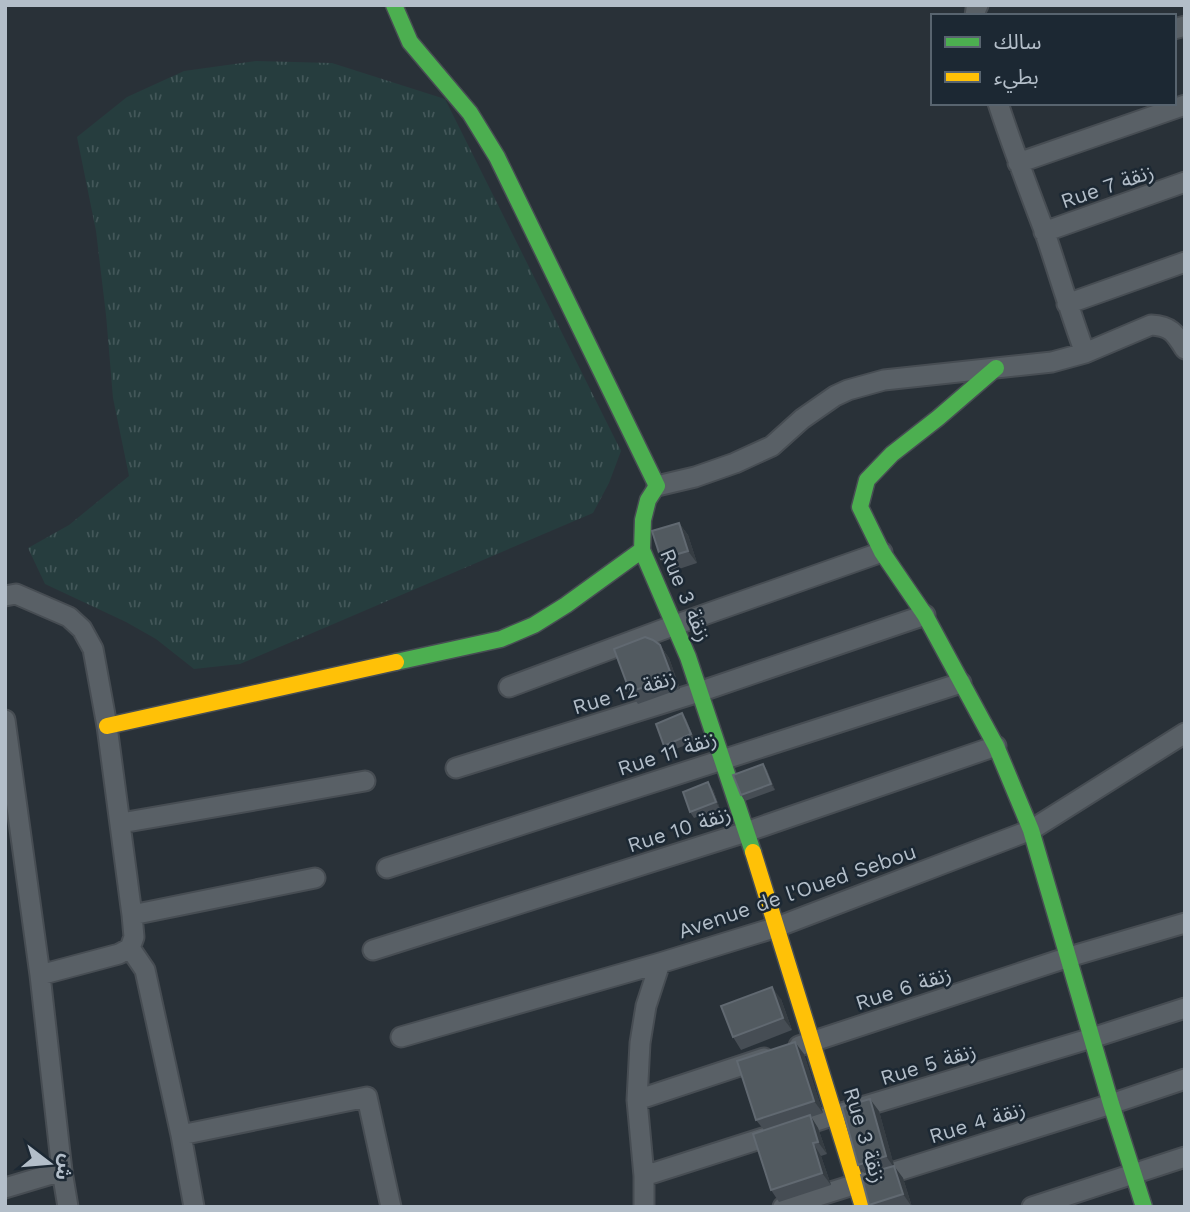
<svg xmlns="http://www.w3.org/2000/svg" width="1190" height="1212" font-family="'Work Sans','Noto Sans Arabic',sans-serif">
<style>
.grass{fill:url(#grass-tufts)}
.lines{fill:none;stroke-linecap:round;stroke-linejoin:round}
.street-casing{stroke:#474d53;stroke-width:23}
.fast-casing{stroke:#474d53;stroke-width:19}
.slow-casing{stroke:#474d53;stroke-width:19}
.street{stroke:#596066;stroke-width:19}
.fast{stroke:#4caf50;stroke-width:16}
.slow{stroke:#ffc107;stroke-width:16}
.wall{fill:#464d54}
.shaded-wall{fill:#363d43}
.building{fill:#525a60;stroke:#616971;stroke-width:2}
.labels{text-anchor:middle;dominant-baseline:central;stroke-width:5;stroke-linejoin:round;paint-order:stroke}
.street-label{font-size:21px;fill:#b3bec9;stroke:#1c2833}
</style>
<defs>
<pattern id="grass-tufts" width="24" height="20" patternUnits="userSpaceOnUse" patternTransform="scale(1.75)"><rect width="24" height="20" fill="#263d3e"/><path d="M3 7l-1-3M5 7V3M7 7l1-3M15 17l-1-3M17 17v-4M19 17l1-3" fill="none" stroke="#435759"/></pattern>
</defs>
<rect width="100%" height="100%" fill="#293138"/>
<path class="grass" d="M 256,61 L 332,63 L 445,99 L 621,451 L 609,483 L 593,513 L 240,664 L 194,669 L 156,639 L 126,622 L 45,584 L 28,548 L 69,525 L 129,476 L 113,398 L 106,315 L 96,231 L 77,137 L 127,97 L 184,71 Z"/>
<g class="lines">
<g class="street-casing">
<path id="street" d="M 975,16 L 976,9 L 978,5
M 1174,29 L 1185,26
M 998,103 C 1012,146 1028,188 1044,230 C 1058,271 1070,313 1085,353
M 1018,163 L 1185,105
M 1044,232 L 1185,182
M 1067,304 L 1185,262
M 657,486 L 695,477 L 735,463 L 772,446 L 802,419 L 835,396 L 848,390 L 884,380 L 1052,362 L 1085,353 L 1151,325 C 1171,326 1175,333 1185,349
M 5,596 L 16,594 L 69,617 L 82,629 L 93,649 L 107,726 L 132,915 L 134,937 L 130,948 L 119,954 L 40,975
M 509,687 L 675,625 L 882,552
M 5,720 L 40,975 L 62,1171 L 68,1207
M 456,768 L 699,692 L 925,615
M 121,823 L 365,781
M 387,868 L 961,683
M 132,915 L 315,878
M 130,948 L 145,970 L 181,1135 L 194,1207
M 373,950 L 746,832 L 996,746
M 401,1037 L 660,963 L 777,927 L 1031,830 L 1185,733
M 799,1046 L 1069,957 L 1185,923
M 637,1100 L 764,1058
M 181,1135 L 367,1097 L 391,1207
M 644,1176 L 835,1115 L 1092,1038 L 1185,1008
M 5,1188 L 62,1171
M 644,1207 L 644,1176 L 637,1100 L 640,1043 L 646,1006 L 660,963
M 783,1207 L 1111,1104 L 1185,1079
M 1032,1207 L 1185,1157"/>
</g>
<g class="fast-casing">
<path id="fast" d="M 394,5 L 410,42 L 470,113 L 497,157 L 657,486 L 648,500 L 643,520 L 642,550 L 688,657 L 753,852
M 996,368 L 938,418 L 892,454 L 867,480 L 860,507 L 882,552 L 925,615 L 996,746 L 1031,830 L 1111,1104 L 1144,1207
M 396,662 L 501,639 L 534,625 L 566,605 L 642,550"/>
</g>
<g class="slow-casing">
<path id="slow" d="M 107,726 L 396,662
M 753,852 L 863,1207"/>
</g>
<use href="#street" class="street"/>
<use href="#fast" class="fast"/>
<use href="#slow" class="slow"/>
</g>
<path class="wall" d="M 679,523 L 688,535 L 697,563 L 670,572 L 661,559 Z
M 660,645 L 669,658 L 680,689 L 638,704 L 630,692 Z
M 686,719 L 695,741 L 669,752 L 664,746 Z
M 763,764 L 767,770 L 775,790 L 745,801 L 741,795 Z
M 713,789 L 720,809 L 694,818 L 690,812 Z
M 781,999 L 792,1030 L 741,1050 L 733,1037 Z
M 804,1054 L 823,1113 L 811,1117 L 818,1128 L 827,1154 L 821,1156 L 831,1185 L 779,1202 L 771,1190 L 764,1130 L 756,1120 Z
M 879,1111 L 894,1166 L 903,1178 L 912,1207 L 871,1207 L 869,1205 L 865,1174 L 858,1165 Z"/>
<path class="shaded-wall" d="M 679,523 L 688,535 L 697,563 L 688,551 Z
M 660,645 L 669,658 L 680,689 L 672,677 Z
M 682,713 L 686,719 L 695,741 L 691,734 Z
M 763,764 L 767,770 L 775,790 L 771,784 Z
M 708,782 L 713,789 L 720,809 L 716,802 Z
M 772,987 L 781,999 L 792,1030 L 783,1018 Z
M 795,1042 L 804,1054 L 823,1113 L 814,1101 Z
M 870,1099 L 879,1111 L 895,1169 L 886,1156 Z
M 810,1115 L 818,1128 L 827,1154 L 818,1142 Z
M 813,1143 L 821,1156 L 831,1185 L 822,1173 Z
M 894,1166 L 903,1178 L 912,1207 L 903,1194 Z"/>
<path class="building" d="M 679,523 L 688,551 L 661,559 L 652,531 Z
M 645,637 L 653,640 L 660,645 L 672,677 L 630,692 L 614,649 Z
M 682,713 L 691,734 L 664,746 L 656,724 Z
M 763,764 L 771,784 L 741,795 L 733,775 Z
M 708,782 L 716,802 L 690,812 L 683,792 Z
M 772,987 L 783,1018 L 733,1037 L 721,1006 Z
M 795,1042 L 814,1101 L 756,1120 L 737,1061 Z
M 870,1099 L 886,1156 L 858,1165 L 842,1107 Z
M 810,1115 L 818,1142 L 813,1143 L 822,1173 L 771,1190 L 753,1134 Z
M 894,1166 L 903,1194 L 869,1205 L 861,1175 Z"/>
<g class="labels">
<g class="street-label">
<text transform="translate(1107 186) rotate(-19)">Rue 7 زنقة</text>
<text transform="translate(686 595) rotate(67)">Rue 3 زنقة</text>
<text transform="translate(624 692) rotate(-17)">Rue 12 زنقة</text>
<text transform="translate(667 753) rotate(-18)">Rue 11 زنقة</text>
<text transform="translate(679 829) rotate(-18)">Rue 10 زنقة</text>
<text transform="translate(797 891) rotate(-19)">Avenue de l'Oued Sebou</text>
<text transform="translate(903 988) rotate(-18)">Rue 6 زنقة</text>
<text transform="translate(928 1064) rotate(-17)">Rue 5 زنقة</text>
<text transform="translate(977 1122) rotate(-17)">Rue 4 زنقة</text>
<text transform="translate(865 1135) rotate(73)">Rue 3 زنقة</text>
</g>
</g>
<rect width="1190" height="1212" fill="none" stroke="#b3bec9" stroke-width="14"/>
<rect x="931" y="14" width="245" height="91" fill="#1c2833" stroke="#58646f" stroke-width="2"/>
<rect x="945" y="37" width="35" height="10" fill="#4caf50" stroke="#58646f" stroke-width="2"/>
<text x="994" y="49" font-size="21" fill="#b3bec9">سالك</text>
<rect x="945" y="72" width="35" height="10" fill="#ffc107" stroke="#58646f" stroke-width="2"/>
<text x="994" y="84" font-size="21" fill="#b3bec9">بطيء</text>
<g transform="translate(49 1163) rotate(106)" stroke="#1c2833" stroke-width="5" paint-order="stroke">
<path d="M0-5L12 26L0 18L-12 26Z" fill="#b3bec9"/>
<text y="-10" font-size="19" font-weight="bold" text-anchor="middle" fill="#b3bec9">ش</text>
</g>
</svg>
